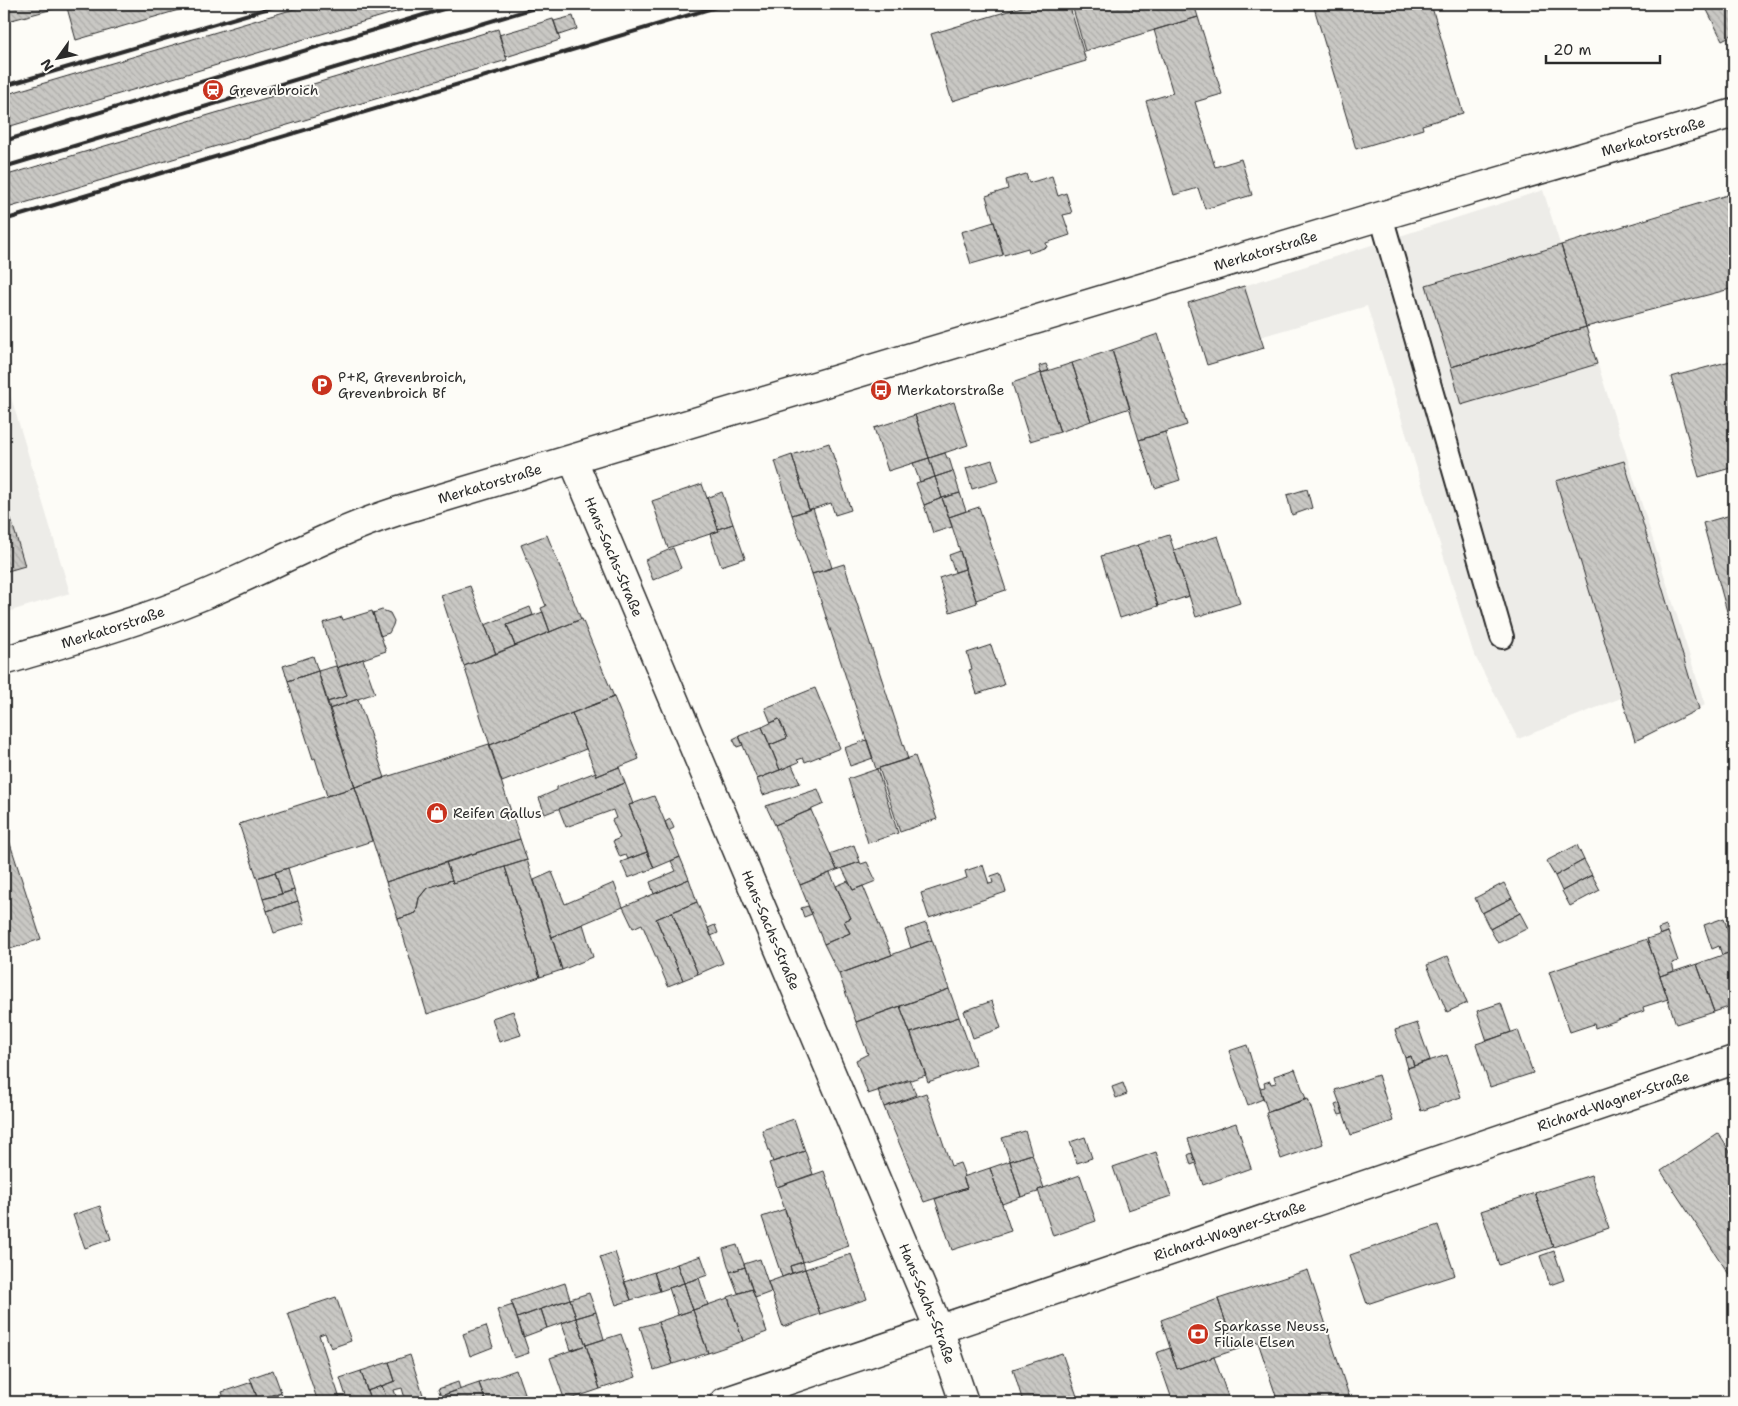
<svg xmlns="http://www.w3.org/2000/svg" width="1738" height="1406" font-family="'Shantell Sans',sans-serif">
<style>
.built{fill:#edece8}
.building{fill:url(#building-back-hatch);stroke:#2b2b2b}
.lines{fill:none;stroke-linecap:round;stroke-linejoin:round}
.lane-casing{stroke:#2b2b2b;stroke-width:26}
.street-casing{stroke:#2b2b2b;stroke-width:31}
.lane{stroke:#fdfcf7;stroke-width:22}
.street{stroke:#fdfcf7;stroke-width:28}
.rail{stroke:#2b2b2b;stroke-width:4}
.labels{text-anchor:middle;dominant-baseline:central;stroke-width:4;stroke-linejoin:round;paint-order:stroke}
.poi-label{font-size:14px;fill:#2b2b2b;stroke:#fdfcf7;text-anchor:start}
.street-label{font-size:14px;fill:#2b2b2b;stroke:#fdfcf7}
</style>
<defs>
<pattern id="building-back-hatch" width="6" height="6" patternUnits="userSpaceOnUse" patternTransform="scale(1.25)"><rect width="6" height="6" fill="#c9c8c4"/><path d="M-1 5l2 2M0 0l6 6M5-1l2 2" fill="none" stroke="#adaca9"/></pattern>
</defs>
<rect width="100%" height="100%" fill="#fdfcf7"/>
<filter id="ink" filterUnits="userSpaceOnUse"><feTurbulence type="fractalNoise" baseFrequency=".02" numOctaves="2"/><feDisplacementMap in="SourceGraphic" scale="10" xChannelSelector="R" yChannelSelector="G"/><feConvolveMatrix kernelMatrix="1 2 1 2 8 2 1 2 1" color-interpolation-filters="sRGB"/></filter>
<g filter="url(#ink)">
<path class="built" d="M 1543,190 L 1705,705 L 1635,741 L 1621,698 L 1518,739 L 1473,652 L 1367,306 L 1260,337 L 1244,286 Z
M 4,374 L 70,593 L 4,613 Z"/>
<path class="building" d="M 4,4 L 56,4 L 57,8 L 4,22 Z
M 66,4 L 199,4 L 76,40 Z
M 311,4 L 423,4 L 4,128 L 4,95 Z
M 1032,4 L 1069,4 L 1086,61 L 952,101 L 931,34 Z
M 1076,4 L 1194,4 L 1198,17 L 1085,51 L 1072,5 Z
M 1313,4 L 1431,4 L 1463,113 L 1422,125 L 1423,129 L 1356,149 Z
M 1704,4 L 1734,4 L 1734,34 L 1722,40 Z
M 573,16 L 577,29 L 559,35 L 554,21 Z
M 1198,17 L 1222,94 L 1195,102 L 1215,167 L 1241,159 L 1252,195 L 1205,209 L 1198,188 L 1174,195 L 1146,101 L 1173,93 L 1154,30 Z
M 553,19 L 560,40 L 506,57 L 499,35 Z
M 498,29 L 507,60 L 4,209 L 4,176 Z
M 1026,174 L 1029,183 L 1052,176 L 1058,196 L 1066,193 L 1072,213 L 1063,215 L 1070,235 L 1046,243 L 1047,247 L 1029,253 L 1028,248 L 1004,255 L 986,196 L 1008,189 L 1006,180 Z
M 1734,193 L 1734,288 L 1586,327 L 1561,245 Z
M 994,222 L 1003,255 L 971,264 L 961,232 Z
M 1561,245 L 1586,327 L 1451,367 L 1426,285 Z
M 1244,286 L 1264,348 L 1207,365 L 1188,303 Z
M 1586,327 L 1597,364 L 1461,405 L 1451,367 Z
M 1158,334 L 1187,425 L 1139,440 L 1112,350 Z
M 1112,350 L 1130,408 L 1091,421 L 1072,363 Z
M 1734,360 L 1734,467 L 1699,477 L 1671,377 Z
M 1072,363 L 1091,421 L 1060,432 L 1041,373 Z
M 1046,364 L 1049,371 L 1041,373 L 1039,366 Z
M 1041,373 L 1060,432 L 1030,441 L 1012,383 Z
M 954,402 L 968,445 L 929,458 L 915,415 Z
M 915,415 L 929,458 L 888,471 L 874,428 Z
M 1165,432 L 1180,480 L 1155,488 L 1139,440 Z
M 829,443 L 851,510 L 835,515 L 831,503 L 809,510 L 792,455 Z
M 945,453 L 947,458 L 949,458 L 953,471 L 935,477 L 929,458 Z
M 792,455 L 809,510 L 792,515 L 775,461 Z
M 929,458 L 935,477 L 920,482 L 913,463 Z
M 992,460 L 999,481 L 972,489 L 966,468 Z
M 1624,461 L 1699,709 L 1635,741 L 1556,481 Z
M 953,471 L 960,493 L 942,498 L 935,477 Z
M 935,477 L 942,498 L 924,505 L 916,483 Z
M 702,484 L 719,531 L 668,548 L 652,501 Z
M 1307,489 L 1312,508 L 1292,515 L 1287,495 Z
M 722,492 L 733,524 L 718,529 L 707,498 Z
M 960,493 L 966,511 L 949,517 L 942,498 Z
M 942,498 L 952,527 L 933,533 L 924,505 Z
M 4,499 L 5,499 L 25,566 L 4,572 Z
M 979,507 L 1006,590 L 976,600 L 949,517 Z
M 813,508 L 832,568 L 812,574 L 792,515 Z
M 1734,514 L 1734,617 L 1729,619 L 1703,523 Z
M 733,524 L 745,558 L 721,566 L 710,534 L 719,531 L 718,529 Z
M 547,535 L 581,619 L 550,632 L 541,608 L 546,606 L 521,545 Z
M 1169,535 L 1189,596 L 1158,606 L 1138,545 Z
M 1218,536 L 1240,603 L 1196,617 L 1174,550 Z
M 1138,545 L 1158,606 L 1120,618 L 1101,556 Z
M 673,548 L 681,568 L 653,580 L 645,560 Z
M 960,551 L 965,569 L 955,572 L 949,555 Z
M 844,564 L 908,759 L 876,769 L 812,574 Z
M 965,569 L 977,603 L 950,612 L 939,578 Z
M 470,586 L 496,654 L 464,666 L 441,595 Z
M 530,607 L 533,615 L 507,625 L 515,646 L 496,654 L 485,625 Z
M 382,610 L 390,613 L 394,621 L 393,625 L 389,633 L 380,636 L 373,613 Z
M 372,611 L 386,651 L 337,668 L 323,623 L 342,617 L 343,620 Z
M 543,612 L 550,632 L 515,646 L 507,625 Z
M 582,619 L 614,697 L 490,745 L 464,666 Z
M 991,645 L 1004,685 L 977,694 L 969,670 L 972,669 L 967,653 Z
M 313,656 L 318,671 L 288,681 L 283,666 Z
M 363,659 L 375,693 L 329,709 L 327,702 L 347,696 L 338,667 Z
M 336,666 L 347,696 L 327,702 L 318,671 Z
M 318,671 L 355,787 L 327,796 L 315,758 L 313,759 L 288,681 Z
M 815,688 L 840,748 L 805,762 L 803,758 L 797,760 L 799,762 L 780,770 L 770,745 L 787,738 L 779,719 L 771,723 L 765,708 Z
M 614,697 L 639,759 L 597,776 L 572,713 Z
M 358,699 L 385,778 L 355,787 L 329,709 Z
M 572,713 L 586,749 L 502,782 L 490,745 Z
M 779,719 L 787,738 L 770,745 L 762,727 Z
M 762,727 L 780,770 L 757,779 L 739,736 Z
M 739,736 L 743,745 L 737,747 L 733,739 Z
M 867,740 L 873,758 L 850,766 L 844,748 Z
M 489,744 L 520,839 L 386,882 L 355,787 Z
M 915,756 L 937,819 L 900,832 L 879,768 Z
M 792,765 L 800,783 L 763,795 L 757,779 Z
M 619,767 L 625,783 L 545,814 L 539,798 L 557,790 L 557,787 L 596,772 L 597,776 Z
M 877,769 L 898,833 L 868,843 L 848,779 Z
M 625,783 L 633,804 L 629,805 L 647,852 L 628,859 L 626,855 L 620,857 L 613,841 L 620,838 L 612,820 L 616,818 L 613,810 L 566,827 L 559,809 Z
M 355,787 L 372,841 L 257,878 L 239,824 Z
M 818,789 L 824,804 L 775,825 L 766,806 Z
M 654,796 L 680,857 L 654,868 L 629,805 Z
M 811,810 L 837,870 L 800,885 L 775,825 Z
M 670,819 L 674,828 L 668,831 L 665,822 Z
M 4,825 L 41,939 L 4,951 Z
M 520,839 L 527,860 L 453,883 L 446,862 Z
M 854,845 L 860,862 L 837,870 L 830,854 Z
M 1577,845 L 1584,860 L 1555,876 L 1546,861 Z
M 647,852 L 654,868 L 628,878 L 621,862 Z
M 680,857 L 689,879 L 654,894 L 650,882 L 676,871 L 671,861 Z
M 527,860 L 562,970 L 540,977 L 505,867 Z
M 1584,860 L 1592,875 L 1562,891 L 1555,876 Z
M 446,862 L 452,880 L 427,888 L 419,898 L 416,913 L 398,919 L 386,882 Z
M 860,862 L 861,864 L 867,862 L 876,881 L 853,890 L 842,868 Z
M 983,865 L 989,884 L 993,883 L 991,876 L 1000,873 L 1006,892 L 929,918 L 921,893 L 967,878 L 965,871 Z
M 505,867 L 540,977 L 427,1014 L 398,919 L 416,913 L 419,898 L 427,888 L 452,880 L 453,883 Z
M 288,868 L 294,890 L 282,894 L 275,872 Z
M 275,872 L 282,894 L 263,899 L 257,878 Z
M 552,872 L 565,904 L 614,883 L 623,907 L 552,937 L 534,880 Z
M 830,873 L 851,918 L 844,921 L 850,933 L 824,944 L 800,885 Z
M 1592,875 L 1600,890 L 1570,906 L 1562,891 Z
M 689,879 L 697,902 L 656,919 L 683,980 L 668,986 L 642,924 L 633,928 L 623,907 Z
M 848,881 L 853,890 L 863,886 L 892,955 L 839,974 L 824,944 L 850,933 L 844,921 L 851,918 L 836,886 Z
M 1504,883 L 1512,898 L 1482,913 L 1475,898 Z
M 294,890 L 298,901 L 267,911 L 263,899 Z
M 1512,898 L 1520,913 L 1490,929 L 1482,913 Z
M 298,901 L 305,923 L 274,933 L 267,911 Z
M 697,902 L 723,963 L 698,974 L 672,912 Z
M 808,906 L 812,914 L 804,917 L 801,908 Z
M 672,912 L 698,974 L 683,980 L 656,919 Z
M 1520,913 L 1528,928 L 1498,943 L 1490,929 Z
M 1724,918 L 1734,951 L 1722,955 L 1719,946 L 1712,949 L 1704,925 Z
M 926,923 L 932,940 L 911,948 L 905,930 Z
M 583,924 L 593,957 L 562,970 L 552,937 Z
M 715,925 L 718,933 L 711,936 L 708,928 Z
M 1666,926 L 1668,932 L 1660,935 L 1658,929 Z
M 1668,932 L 1678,961 L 1672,963 L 1674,971 L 1660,976 L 1647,939 Z
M 1647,939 L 1668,999 L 1643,1007 L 1644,1011 L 1595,1028 L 1594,1024 L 1570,1032 L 1549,972 Z
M 932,940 L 949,989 L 856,1022 L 839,974 Z
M 1734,951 L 1734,1005 L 1714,1012 L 1697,964 Z
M 1448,956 L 1467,1003 L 1447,1012 L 1427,965 Z
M 1697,964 L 1714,1012 L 1676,1024 L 1660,976 Z
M 949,989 L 959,1017 L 910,1033 L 900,1006 Z
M 992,1001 L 1001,1028 L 973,1038 L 964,1011 Z
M 1501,1003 L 1511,1032 L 1487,1041 L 1477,1011 Z
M 900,1006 L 926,1075 L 868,1094 L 856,1060 L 868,1054 L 856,1022 Z
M 513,1011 L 521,1035 L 499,1042 L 492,1018 Z
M 959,1017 L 976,1065 L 928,1082 L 911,1033 Z
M 1417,1023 L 1430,1060 L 1414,1066 L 1411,1056 L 1405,1058 L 1395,1030 Z
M 1518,1030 L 1533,1073 L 1490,1087 L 1476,1044 Z
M 1247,1045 L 1263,1099 L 1248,1105 L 1229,1051 Z
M 1447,1055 L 1461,1097 L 1421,1111 L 1407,1068 Z
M 1411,1056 L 1414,1066 L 1408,1068 L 1405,1058 Z
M 1295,1069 L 1306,1099 L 1268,1112 L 1260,1088 L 1265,1087 L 1264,1083 L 1270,1081 L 1271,1084 L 1276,1083 L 1274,1076 Z
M 1378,1075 L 1393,1121 L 1351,1135 L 1335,1090 Z
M 910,1079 L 916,1095 L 884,1107 L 878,1090 Z
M 1123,1083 L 1127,1094 L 1116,1098 L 1112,1087 Z
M 926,1093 L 951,1166 L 960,1163 L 965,1176 L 963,1177 L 967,1188 L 924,1202 L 884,1107 Z
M 1308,1099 L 1323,1144 L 1281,1159 L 1266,1113 Z
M 1340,1103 L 1343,1114 L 1339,1115 L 1335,1105 Z
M 794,1119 L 805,1151 L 773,1162 L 762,1130 Z
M 1236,1123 L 1251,1168 L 1203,1185 L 1188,1139 Z
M 1025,1131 L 1032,1154 L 1010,1161 L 1002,1138 Z
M 1718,1133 L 1734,1158 L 1734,1282 L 1661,1171 Z
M 1085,1137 L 1092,1158 L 1077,1163 L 1070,1142 Z
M 805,1151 L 813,1174 L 777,1187 L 769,1163 Z
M 1156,1152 L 1171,1196 L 1128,1210 L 1113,1167 Z
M 1192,1153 L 1196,1163 L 1191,1165 L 1188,1155 Z
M 1032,1154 L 1044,1188 L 1038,1190 L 1038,1192 L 1021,1197 L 1010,1161 Z
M 1010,1161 L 1021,1197 L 1002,1204 L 990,1168 Z
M 990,1168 L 1011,1231 L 952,1250 L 935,1199 L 967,1188 L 963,1177 Z
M 824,1171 L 849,1246 L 803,1262 L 777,1187 Z
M 1080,1175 L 1096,1221 L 1053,1236 L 1038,1190 Z
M 1591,1175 L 1609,1228 L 1553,1247 L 1535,1193 Z
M 1535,1193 L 1553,1247 L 1499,1265 L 1481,1211 Z
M 100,1206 L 111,1239 L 85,1248 L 73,1215 Z
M 785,1209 L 803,1262 L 790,1266 L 792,1273 L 782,1277 L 762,1217 Z
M 1438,1225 L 1455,1275 L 1367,1304 L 1350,1255 Z
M 737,1245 L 745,1267 L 730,1272 L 723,1249 Z
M 1554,1251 L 1564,1280 L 1550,1285 L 1540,1256 Z
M 615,1252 L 631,1300 L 616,1305 L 600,1257 Z
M 851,1254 L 867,1299 L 820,1314 L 805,1269 Z
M 701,1256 L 708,1275 L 684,1283 L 677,1264 Z
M 760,1259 L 771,1292 L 755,1298 L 744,1264 Z
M 803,1262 L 805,1269 L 792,1273 L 790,1266 Z
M 677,1264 L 684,1283 L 660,1291 L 654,1272 Z
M 745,1267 L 752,1289 L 738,1293 L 730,1272 Z
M 805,1269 L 820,1314 L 783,1327 L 768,1282 Z
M 1308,1270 L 1351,1402 L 1278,1402 L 1258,1342 L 1235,1350 L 1218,1299 Z
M 654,1272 L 660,1291 L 631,1300 L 624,1282 Z
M 699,1278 L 708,1305 L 693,1310 L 684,1283 Z
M 565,1283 L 570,1299 L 517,1318 L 511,1301 Z
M 684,1283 L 693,1310 L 678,1315 L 669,1288 Z
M 752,1289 L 767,1332 L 743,1341 L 728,1297 Z
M 589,1293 L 596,1312 L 576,1318 L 570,1299 Z
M 336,1297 L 351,1341 L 331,1348 L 325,1333 L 319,1335 L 341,1402 L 318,1402 L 288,1313 Z
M 728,1298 L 743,1341 L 708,1353 L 693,1310 Z
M 570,1299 L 576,1318 L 547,1328 L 541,1309 Z
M 1218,1299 L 1235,1350 L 1177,1369 L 1161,1320 Z
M 513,1305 L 529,1353 L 514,1358 L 497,1310 Z
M 541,1309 L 547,1328 L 523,1337 L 517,1318 Z
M 693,1310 L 708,1353 L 673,1364 L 658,1322 Z
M 596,1312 L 604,1339 L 586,1345 L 576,1318 Z
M 576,1318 L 586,1345 L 571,1350 L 562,1323 Z
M 658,1322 L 673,1364 L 654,1370 L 640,1327 Z
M 486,1326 L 493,1347 L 470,1356 L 463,1334 Z
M 621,1334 L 636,1377 L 600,1389 L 586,1345 Z
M 586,1345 L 600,1389 L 565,1401 L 550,1358 Z
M 1170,1348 L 1177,1369 L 1214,1357 L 1230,1402 L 1173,1402 L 1156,1353 Z
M 1062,1353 L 1079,1402 L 1023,1402 L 1013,1369 Z
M 410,1355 L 425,1401 L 406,1402 L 402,1388 L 394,1390 L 398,1402 L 388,1402 L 382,1386 L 395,1381 L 389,1362 Z
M 389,1362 L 395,1381 L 367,1391 L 361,1371 Z
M 273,1370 L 281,1392 L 258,1400 L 250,1378 Z
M 516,1370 L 527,1402 L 486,1402 L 479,1383 Z
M 361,1371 L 371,1402 L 348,1402 L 340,1378 Z
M 252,1382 L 258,1400 L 253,1402 L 225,1402 L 222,1392 Z
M 458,1382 L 460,1389 L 441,1396 L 438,1389 Z
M 479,1383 L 486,1402 L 443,1402 L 441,1396 Z
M 382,1386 L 388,1402 L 371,1402 L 367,1391 Z
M 281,1392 L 285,1402 L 259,1402 L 258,1400 Z"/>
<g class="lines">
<g class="lane-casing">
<path id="lane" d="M 1381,216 L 1502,637"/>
</g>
<g class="street-casing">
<g id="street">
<path id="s1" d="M 573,460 L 939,1329 L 964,1402"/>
<path id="s2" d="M 4,661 C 69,641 136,623 199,597 C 265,570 327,534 395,512 L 1381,216 L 1734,113"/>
<path id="s3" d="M 724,1402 L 1734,1060"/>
</g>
</g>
<use href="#lane" class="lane"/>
<use href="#street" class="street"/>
<path class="rail" d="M 4,86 L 283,4
M 4,141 L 460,4
M 4,167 L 548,4
M 4,220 L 726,4"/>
</g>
</g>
<defs>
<g id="station-disc" transform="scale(1.125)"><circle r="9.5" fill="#c8321e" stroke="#fdfcf7"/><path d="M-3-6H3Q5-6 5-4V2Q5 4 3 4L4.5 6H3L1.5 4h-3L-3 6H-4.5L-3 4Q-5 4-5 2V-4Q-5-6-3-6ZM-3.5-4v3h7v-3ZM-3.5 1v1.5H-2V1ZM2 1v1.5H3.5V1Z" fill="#fff"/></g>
<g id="parking-disc" transform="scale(1.125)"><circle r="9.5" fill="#c8321e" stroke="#fdfcf7"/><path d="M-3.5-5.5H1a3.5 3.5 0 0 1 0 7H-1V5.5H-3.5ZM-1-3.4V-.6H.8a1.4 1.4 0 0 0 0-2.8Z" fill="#fff"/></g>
<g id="bus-disc" transform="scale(1.125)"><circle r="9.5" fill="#c8321e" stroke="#fdfcf7"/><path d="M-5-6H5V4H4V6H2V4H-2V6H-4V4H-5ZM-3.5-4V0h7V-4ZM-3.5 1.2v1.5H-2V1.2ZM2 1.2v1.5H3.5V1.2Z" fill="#fff"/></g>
<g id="shop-disc" transform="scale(1.125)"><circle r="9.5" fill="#c8321e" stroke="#fdfcf7"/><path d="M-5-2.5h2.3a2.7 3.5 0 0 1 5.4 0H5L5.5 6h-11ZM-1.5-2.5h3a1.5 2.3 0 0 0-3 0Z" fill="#fff"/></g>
<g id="bank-disc" transform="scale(1.125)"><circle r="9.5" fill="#c8321e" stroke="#fdfcf7"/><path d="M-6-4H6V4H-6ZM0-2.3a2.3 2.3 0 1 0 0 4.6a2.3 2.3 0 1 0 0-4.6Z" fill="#fff"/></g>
</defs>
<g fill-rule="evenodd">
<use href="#station-disc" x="213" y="90"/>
<use href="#parking-disc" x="322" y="385"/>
<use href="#bus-disc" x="881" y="390"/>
<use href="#shop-disc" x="437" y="813"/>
<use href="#bank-disc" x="1198" y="1334"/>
</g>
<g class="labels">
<g class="poi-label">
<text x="229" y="90">Grevenbroich</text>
<text x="338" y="377">P+R, Grevenbroich,<tspan x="338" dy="16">Grevenbroich Bf</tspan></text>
<text x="897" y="390">Merkatorstraße</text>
<text x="453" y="813">Reifen Gallus</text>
<text x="1214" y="1326">Sparkasse Neuss,<tspan x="1214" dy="16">Filiale Elsen</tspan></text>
</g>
<g class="street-label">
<text stroke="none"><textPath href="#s2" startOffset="1732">Merkatorstraße</textPath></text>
<text stroke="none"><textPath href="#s2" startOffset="1328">Merkatorstraße</textPath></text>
<text stroke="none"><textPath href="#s2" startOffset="518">Merkatorstraße</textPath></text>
<text stroke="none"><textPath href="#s1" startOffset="105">Hans-Sachs-Straße</textPath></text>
<text stroke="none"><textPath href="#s2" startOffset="114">Merkatorstraße</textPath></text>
<text stroke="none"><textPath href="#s1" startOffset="510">Hans-Sachs-Straße</textPath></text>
<text stroke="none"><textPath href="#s3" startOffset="939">Richard-Wagner-Straße</textPath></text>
<text stroke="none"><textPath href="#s3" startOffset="534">Richard-Wagner-Straße</textPath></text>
<text stroke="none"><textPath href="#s1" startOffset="915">Hans-Sachs-Straße</textPath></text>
</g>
</g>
<rect width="1738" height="1406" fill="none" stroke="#fdfcf7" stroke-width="20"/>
<rect x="10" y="10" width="1718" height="1386" fill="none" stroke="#2b2b2b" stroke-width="2" filter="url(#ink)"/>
<g transform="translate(58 58) rotate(237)" stroke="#fdfcf7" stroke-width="4" paint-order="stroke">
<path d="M0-4L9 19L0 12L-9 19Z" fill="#2b2b2b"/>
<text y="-8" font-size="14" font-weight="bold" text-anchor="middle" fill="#2b2b2b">N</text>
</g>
<path d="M1546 55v8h114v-8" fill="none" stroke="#2b2b2b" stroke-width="2.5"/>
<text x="1553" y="55" font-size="15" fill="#2b2b2b" stroke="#fdfcf7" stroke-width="4" paint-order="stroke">20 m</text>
</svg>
